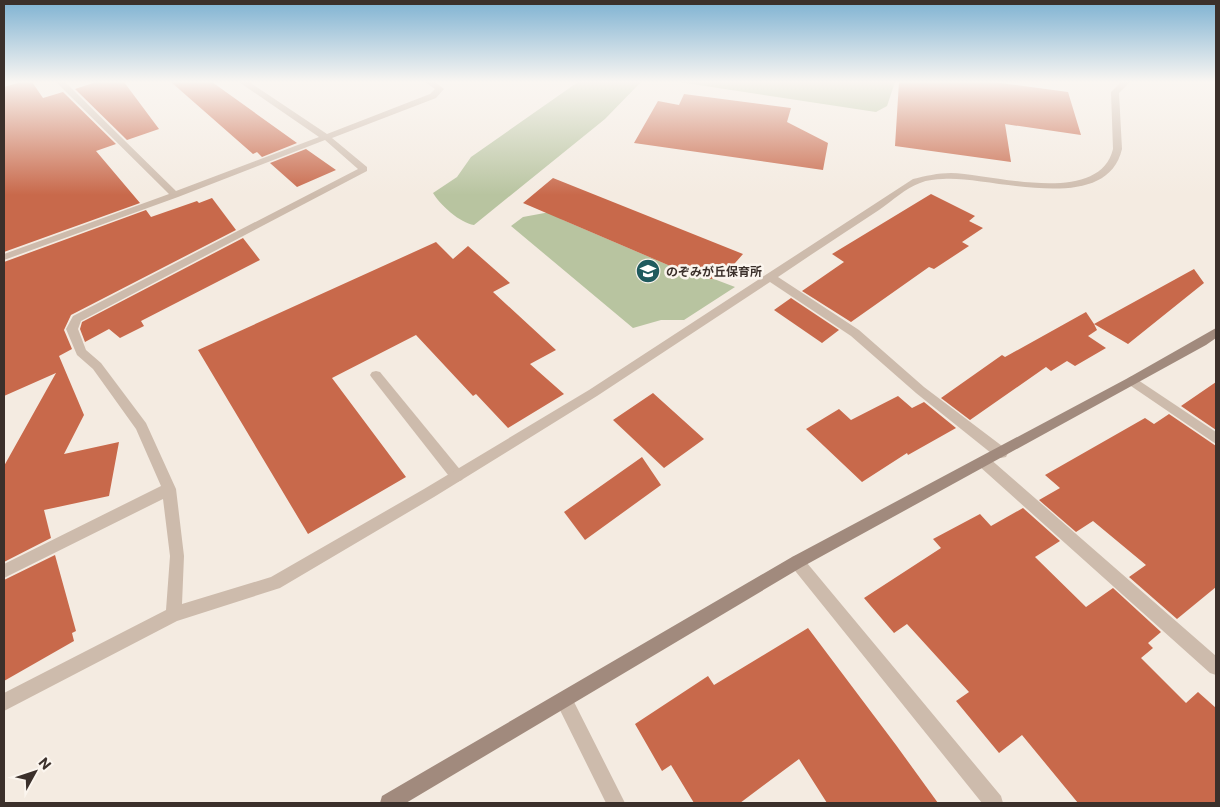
<svg xmlns="http://www.w3.org/2000/svg" width="1220" height="807" font-family="Commissioner,'Noto Sans JP',sans-serif">
<style>
.green{fill:#b8c4a0}
.building{fill:#c8694b}
.lines{fill:none;stroke-linecap:round;stroke-linejoin:round}
.lane{fill:#cdbbac;fill-rule:evenodd}
.street{fill:#cdbbac;fill-rule:evenodd}
.secondary{fill:#a18a7d;fill-rule:evenodd}
.labels{text-anchor:middle;dominant-baseline:central;stroke-width:5;stroke-linejoin:round;paint-order:stroke}
.poi-label{font-size:12px;font-weight:bold;fill:#3b302b;stroke:#fbf5ee;text-anchor:start}
</style>
<rect width="100%" height="100%" fill="#f4ebe1"/>
<path class="green" d="M 578,82 L 641,82 L 605,119 L 474,225 C 460,223 440,205 433,193 L 457,177 L 471,157 Z
M 679,82 L 895,82 L 887,106 L 876,112 Z
M 550,212 L 563,220 L 689,274 L 693,271 L 735,287 L 684,320 L 661,320 L 633,328 L 511,226 L 523,217 Z"/>
<path class="building" d="M 21,82 L 32,82 L 43,98 L 63,92 L 116,144 L 96,151 L 140,203 L 4,252 L 4,87 Z
M 96,82 L 124,82 L 159,129 L 127,140 L 75,89 Z
M 171,82 L 212,82 L 297,143 L 262,157 L 257,152 L 253,154 Z
M 899,82 L 993,82 L 1068,92 L 1081,135 L 1005,124 L 1011,162 L 895,146 Z
M 684,94 L 791,108 L 787,122 L 828,143 L 823,170 L 634,143 L 658,101 L 679,105 Z
M 306,149 L 336,170 L 297,187 L 270,163 Z
M 553,178 L 743,254 L 721,279 L 711,279 L 693,271 L 689,274 L 523,203 Z
M 931,194 L 975,216 L 969,221 L 983,228 L 962,242 L 969,246 L 934,269 L 929,267 L 851,322 L 802,291 L 844,262 L 832,254 Z
M 212,198 L 236,230 L 71,315 L 64,330 L 72,349 L 59,356 L 84,415 L 64,454 L 119,442 L 109,496 L 44,510 L 51,538 L 4,562 L 4,466 L 56,373 L 4,396 L 4,262 L 146,210 L 151,217 L 197,201 L 199,203 Z
M 243,238 L 260,260 L 141,321 L 144,326 L 120,338 L 109,329 L 85,342 L 80,329 L 82,322 Z
M 436,242 L 453,259 L 468,246 L 510,283 L 493,292 L 556,350 L 530,364 L 564,394 L 508,428 L 476,394 L 473,396 L 416,335 L 332,378 L 406,477 L 308,534 L 198,350 Z
M 1194,269 L 1204,283 L 1128,344 L 1094,324 L 1097,330 L 1088,336 L 1106,348 L 1075,366 L 1067,361 L 1051,371 L 1046,367 L 970,420 L 941,398 L 1002,355 L 1005,357 L 1086,312 L 1094,324 Z
M 791,298 L 839,330 L 822,343 L 774,310 Z
M 1216,382 L 1216,430 L 1181,406 Z
M 653,393 L 704,439 L 664,468 L 613,420 Z
M 898,396 L 912,408 L 924,402 L 956,428 L 908,455 L 907,453 L 862,482 L 806,429 L 839,409 L 851,420 Z
M 1169,414 L 1216,446 L 1216,587 L 1177,619 L 1129,577 L 1146,565 L 1093,521 L 1076,532 L 1039,500 L 1060,488 L 1045,475 L 1145,418 L 1154,424 Z
M 642,457 L 661,485 L 585,540 L 564,512 Z
M 1023,508 L 1060,541 L 1035,557 L 1086,607 L 1113,588 L 1161,632 L 1148,643 L 1153,648 L 1141,658 L 1186,703 L 1198,692 L 1216,708 L 1216,803 L 1078,803 L 1022,735 L 999,753 L 956,701 L 969,692 L 907,624 L 894,633 L 864,598 L 941,548 L 933,539 L 980,514 L 991,526 Z
M 55,555 L 76,631 L 72,633 L 74,641 L 4,681 L 4,580 Z
M 808,628 L 896,745 L 938,803 L 827,803 L 799,759 L 740,803 L 694,803 L 671,765 L 662,771 L 635,724 L 708,676 L 714,685 Z"/>
<g class="lines">
<path class="lane" d="M 376,371 L 380,372 L 462,472 L 464,476 L 462,480 L 457,482 L 452,480 L 372,378 L 370,375 L 372,372 Z"/>
<path class="street" d="M 56,82 L 65,82 L 176,191 L 319,137 L 239,82 L 249,82 L 327,134 L 430,94 L 435,89 L 425,82 L 435,82 L 444,89 L 436,98 L 332,138 L 367,167 L 367,171 L 81,321 L 78,329 L 86,350 L 101,363 L 146,423 L 176,489 L 184,556 L 182,604 L 271,577 L 424,489 L 589,390 L 913,179 C 925,176 938,173 951,173 C 992,174 1099,207 1113,149 L 1111,92 L 1121,82 L 1130,82 L 1119,93 L 1122,149 C 1106,218 988,175 943,179 C 936,179 927,180 920,183 C 906,188 892,201 879,210 C 845,232 812,254 778,277 L 859,330 L 924,387 L 1006,449 L 1008,453 L 1006,457 L 1001,458 L 996,457 L 916,393 L 851,336 L 770,282 L 597,396 L 434,497 L 280,588 L 177,621 L 4,711 L 4,693 L 166,610 L 170,556 L 163,499 L 4,578 L 4,564 L 161,486 L 136,429 L 93,369 L 77,355 L 66,329 L 73,316 L 358,169 L 325,140 L 178,197 L 4,260 L 4,254 L 169,194 Z
M 1132,376 L 1216,432 L 1216,444 L 1128,384 L 1126,381 L 1128,378 Z
M 984,456 L 989,458 L 1216,656 L 1216,675 L 1210,673 L 979,466 L 977,462 L 979,458 Z
M 797,555 L 802,557 L 1001,796 L 1003,803 L 982,803 L 792,567 L 790,562 L 792,557 Z
M 564,691 L 570,694 L 625,803 L 606,803 L 555,700 L 558,694 Z"/>
<path class="secondary" d="M 1216,328 L 1216,338 L 1206,345 L 802,567 L 406,803 L 380,803 L 382,796 L 792,557 L 1128,378 Z"/>
</g>
<linearGradient id="sky" x2="0" y2="1"><stop stop-color="#7eb2d2"/><stop offset="0.42" stop-color="#faf6f2"/><stop offset="1" stop-color="#faf6f2" stop-opacity="0"/></linearGradient>
<rect width="1220" height="195" fill="url(#sky)"/>
<defs>
<g id="school-disc" transform="scale(1.25)"><circle r="9.5" fill="#1f5a5e" stroke="#fbf5ee"/><path d="M0-5L7-2L0 1L-7-2ZM-4 1L0 2.5L4 1V4Q0 6-4 4Z" fill="#fff"/></g>
</defs>
<g fill-rule="evenodd">
<use href="#school-disc" x="648" y="271"/>
</g>
<g class="labels">
<g class="poi-label">
<text x="666" y="271">のぞみが丘保育所</text>
</g>
</g>
<rect width="1220" height="807" fill="none" stroke="#3b302b" stroke-width="10"/>
<g transform="translate(35 772) rotate(50)" stroke="#fbf5ee" stroke-width="4" paint-order="stroke">
<path d="M0-4L9 19L0 12L-9 19Z" fill="#3b302b"/>
<text y="-8" font-size="14" font-weight="bold" text-anchor="middle" fill="#3b302b">N</text>
</g>
</svg>
